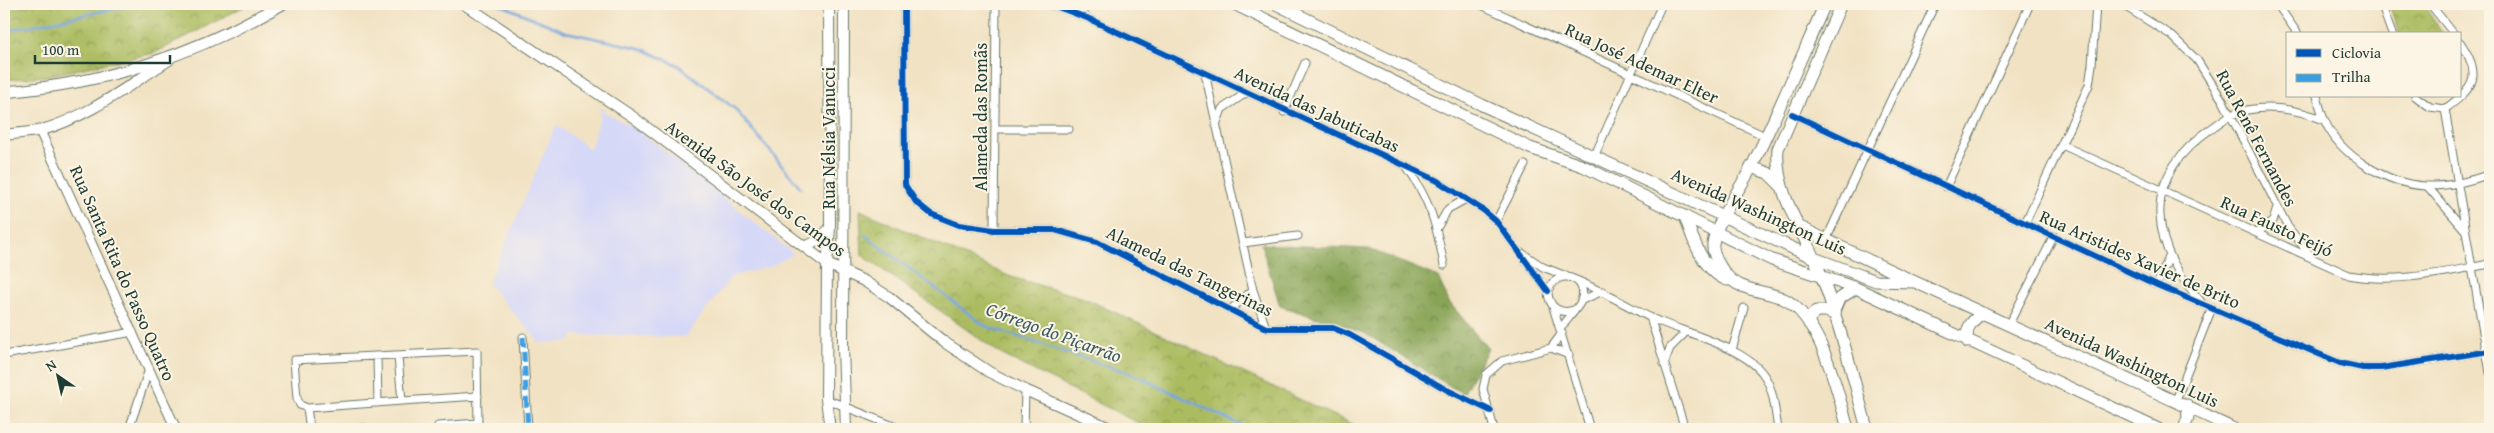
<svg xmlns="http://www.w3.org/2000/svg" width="2494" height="433" font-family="'Gentium Book Plus',serif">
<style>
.built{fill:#d6d8f8}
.forest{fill:url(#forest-crowns);stroke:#547045}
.park{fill:url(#park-crowns);stroke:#657c4a}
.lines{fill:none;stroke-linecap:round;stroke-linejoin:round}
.stream{stroke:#75a4de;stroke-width:2.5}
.minor-casing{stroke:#687766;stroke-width:9}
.tertiary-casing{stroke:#687766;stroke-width:11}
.secondary-casing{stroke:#687766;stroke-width:12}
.primary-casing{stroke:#687766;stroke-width:13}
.minor{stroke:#fff;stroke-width:7}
.tertiary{stroke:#fff;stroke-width:9}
.secondary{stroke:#fff;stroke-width:10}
.primary{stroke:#fff;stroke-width:11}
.quiet{stroke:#3c9ee2;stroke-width:5;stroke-dasharray:10 5;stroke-linecap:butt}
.cycleway-casing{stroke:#fcf5e5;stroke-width:9}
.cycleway{stroke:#0057b8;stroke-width:6}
.labels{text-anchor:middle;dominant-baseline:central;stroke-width:4;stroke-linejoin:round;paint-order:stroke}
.street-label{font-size:18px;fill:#1f3d34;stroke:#fcf5e5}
.water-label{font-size:19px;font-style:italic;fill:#395c67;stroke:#fcf5e5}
</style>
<defs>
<pattern id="forest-crowns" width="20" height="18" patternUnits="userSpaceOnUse" patternTransform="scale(1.25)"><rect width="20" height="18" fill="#88a456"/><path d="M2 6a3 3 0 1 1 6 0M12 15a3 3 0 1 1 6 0" fill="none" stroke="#6f8748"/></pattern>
<pattern id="park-crowns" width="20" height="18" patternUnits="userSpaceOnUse" patternTransform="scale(1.25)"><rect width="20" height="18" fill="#abbc60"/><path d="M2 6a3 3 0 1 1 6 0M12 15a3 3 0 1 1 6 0" fill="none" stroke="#8b9a50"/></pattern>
</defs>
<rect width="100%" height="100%" fill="#fcf5e5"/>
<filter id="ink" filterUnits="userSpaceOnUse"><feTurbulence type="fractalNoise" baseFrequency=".02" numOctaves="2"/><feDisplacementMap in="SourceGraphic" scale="10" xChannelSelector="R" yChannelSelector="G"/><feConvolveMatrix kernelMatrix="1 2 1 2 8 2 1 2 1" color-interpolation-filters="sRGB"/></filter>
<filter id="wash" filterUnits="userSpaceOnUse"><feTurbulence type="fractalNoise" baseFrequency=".0096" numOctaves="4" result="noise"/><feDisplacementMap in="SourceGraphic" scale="20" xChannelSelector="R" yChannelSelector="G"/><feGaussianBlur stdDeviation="1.12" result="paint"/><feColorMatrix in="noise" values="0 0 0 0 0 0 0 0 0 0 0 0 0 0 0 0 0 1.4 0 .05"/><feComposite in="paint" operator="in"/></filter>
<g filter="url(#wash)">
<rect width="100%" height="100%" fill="#f1e2c3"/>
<path class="built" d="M 600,107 L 606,113 L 641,132 L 794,254 L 769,267 L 732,276 L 685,337 L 573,335 L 570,341 L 540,343 L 488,284 L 556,125 L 590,149 L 600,118 Z"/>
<path class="forest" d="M 1261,244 L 1369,249 L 1438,277 L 1449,302 L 1488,349 L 1463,394 L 1364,333 L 1280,306 Z"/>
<path class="park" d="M 35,4 L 249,4 L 155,53 L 46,76 L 4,80 L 4,10 Z
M 2389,4 L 2423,4 L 2443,34 L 2399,34 Z
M 860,210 L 1011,277 L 1084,298 L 1363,429 L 1150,429 L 1001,354 L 862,255 Z"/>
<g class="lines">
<path class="stream" d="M 499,4 L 566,32 L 640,48 L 678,65 L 735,109 L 801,188
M 4,31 L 138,4
M 865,235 L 985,326 L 1135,375 L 1249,429"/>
</g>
</g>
<g filter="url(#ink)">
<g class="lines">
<g class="minor-casing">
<path id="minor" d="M 904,4 L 905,185 L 916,202 L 931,214 L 959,225 L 994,230 L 1055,230 L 1097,242 L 1266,328 L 1333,328 L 1350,335 L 1447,390 L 1491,411
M 1047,4 L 1055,6 L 1062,4
M 1077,4 L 1086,17
M 1479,4 L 1765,136
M 2121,4 L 2171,35 L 2197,60 L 2223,101 L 2288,227 L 2310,255
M 2277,4 L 2298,34
M 2381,4 L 2392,34
M 2430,4 L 2454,34
M 1055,6 L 1087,18 L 1436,180 L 1483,210 L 1496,221 L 1548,291
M 1205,73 L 1253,290 L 1266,328
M 2317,96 C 2319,104 2321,112 2324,119 C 2339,156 2387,184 2426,186 C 2448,187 2470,181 2490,174
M 2415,96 L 2430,107 L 2445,109
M 2445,109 L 2490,373
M 2445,109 C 2476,87 2482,74 2460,42
M 1284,112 L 1305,63
M 1792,114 L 2157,285 L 2340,363 L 2363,368 L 2381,368 L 2490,351
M 1216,125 L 1222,109 L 1246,93
M 995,129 L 1069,129
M 2062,145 L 2349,275 C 2395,284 2445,272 2490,264
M 1594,157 L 1662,4
M 1407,168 C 1431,202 1436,224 1444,265
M 2427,186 L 2465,230
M 1946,187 L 2030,4
M 1496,221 L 1525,165
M 2025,223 L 2089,85 L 2092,65 L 2096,4
M 1437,228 L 1448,209 L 1466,199
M 994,230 L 996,4
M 2257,233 L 2273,221 L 2277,208
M 1826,240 L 1935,4
M 1243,243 L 1298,236
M 1522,253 L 1543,267 L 1566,276
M 1576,280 C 1602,291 1626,305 1651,318 C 1682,332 1744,347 1763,374 C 1774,388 1775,412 1778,429
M 2157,285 L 2169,257
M 1582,300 L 1603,291
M 2202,303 C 2180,277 2162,251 2160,215 C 2158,177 2183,148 2212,128 C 2218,124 2225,118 2231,115 C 2260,103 2296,108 2324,120
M 1553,307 L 1590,429
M 1230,310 L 1253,290
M 1650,317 L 1685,429
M 2009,324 L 2054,236
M 1560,329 C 1565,322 1579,307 1581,301 C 1590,278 1557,266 1548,291 C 1548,306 1559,315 1573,310
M 523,337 L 528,429
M 1551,348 L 1569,355
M 1732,350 L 1744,308
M 4,355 L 133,332
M 377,357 L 378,403
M 398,357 L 402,401 L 478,396
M 1664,364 L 1670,348 L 1685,333
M 826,399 L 901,429
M 2176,400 L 2212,308
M 307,408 L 402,401
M 438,426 L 478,423
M 129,429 L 149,369
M 310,429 L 307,408 L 300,405 L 297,398 L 294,360 L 477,351 L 478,429
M 353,429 L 364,428
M 1024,429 L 1025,390
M 1494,429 L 1483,389 L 1486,375 L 1502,361 L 1551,348 L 1562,333"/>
</g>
<g class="tertiary-casing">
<path id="tertiary" d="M 40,131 L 176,429"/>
</g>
<g class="secondary-casing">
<path id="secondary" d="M 464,4 L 633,117 L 827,264 L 864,281 L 889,297 L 944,342 L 989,372 L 1025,390 L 1112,429
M 829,4 L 830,228 L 827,264 L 826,399 L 830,429
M 844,4 L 843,348 L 846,429
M 4,135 C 16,133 30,133 42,130 C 88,117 129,85 169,60
M 805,247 L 819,240 L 830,228"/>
</g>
<g class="primary-casing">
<path id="primary" d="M 1234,4 L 1530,148 L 1583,166 L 1772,260 L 1856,288 L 2158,429
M 1276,4 L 1482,105 L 1814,258 L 1876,281 L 1915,282
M 1825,4 C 1801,58 1778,113 1752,166 C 1742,186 1715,223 1713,244 C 1712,253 1719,265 1724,272 C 1739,293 1764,289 1784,299 C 1821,317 1838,393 1848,429
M 1841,4 L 1778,149 C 1774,196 1808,237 1823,280 C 1841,329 1854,379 1867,429
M 4,92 C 107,83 192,56 282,4
M 1751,167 L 1768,173 L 1782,187
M 1685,216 C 1692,238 1703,271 1727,280
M 1800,227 C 1943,298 2090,360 2234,429
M 1834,311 L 1839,299 L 1856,288
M 1809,324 L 1808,320 L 1816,311 L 1826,311 L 1834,314
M 1968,342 C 1965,328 1971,321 1983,313
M 2184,429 L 2188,418 L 2187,405"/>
</g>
<use href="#minor" class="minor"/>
<use href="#tertiary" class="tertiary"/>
<use href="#secondary" class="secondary"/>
<use href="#primary" class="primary"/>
<path class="quiet" d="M 523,337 L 528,429"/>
<g class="cycleway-casing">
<path id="cycleway" d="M 904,4 L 905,185 L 916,202 L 931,214 L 959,225 L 994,230 L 1055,230 L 1097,242 L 1266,328 L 1333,328 L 1350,335 L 1447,390 L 1491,411
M 1055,6 L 1087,18 L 1436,180 L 1483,210 L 1496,221 L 1548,291
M 1792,114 L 2157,285 L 2340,363 L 2363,368 L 2381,368 L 2490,351"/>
</g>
<use href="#cycleway" class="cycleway"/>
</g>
</g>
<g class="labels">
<g class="street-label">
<text transform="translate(1642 63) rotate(25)">Rua José Ademar Elter</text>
<text transform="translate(1317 109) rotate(25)">Avenida das Jabuticabas</text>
<text transform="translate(980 117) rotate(-90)">Alameda das Romãs</text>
<text transform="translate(828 138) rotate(-90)">Rua Nélsia Vanucci</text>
<text transform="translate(2257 138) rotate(62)">Rua Renê Fernandes</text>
<text transform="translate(756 188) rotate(36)">Avenida São José dos Campos</text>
<text transform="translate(1759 211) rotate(24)">Avenida Washington Luis</text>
<text transform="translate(2277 226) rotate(25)">Rua Fausto Feijó</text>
<text transform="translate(2140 259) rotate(24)">Rua Aristides Xavier de Brito</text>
<text transform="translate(1190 271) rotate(26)">Alameda das Tangerinas</text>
<text transform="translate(123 273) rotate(66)">Rua Santa Rita do Passo Quatro</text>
<text transform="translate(2132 362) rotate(25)">Avenida Washington Luis</text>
</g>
<g class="water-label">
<text transform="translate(1054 332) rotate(20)">Córrego do Piçarrão</text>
</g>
</g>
<rect width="2494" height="433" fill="none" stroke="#fcf5e5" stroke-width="20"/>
<rect x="2286" y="32" width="175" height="65" fill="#fcf5e5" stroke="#a4ab9e"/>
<rect x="2296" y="49" width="25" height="8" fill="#0057b8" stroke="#a4ab9e"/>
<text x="2332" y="58" font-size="15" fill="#1f3d34">Ciclovia</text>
<rect x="2296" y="74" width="25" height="8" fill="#3c9ee2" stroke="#a4ab9e"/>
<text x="2332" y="82" font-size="15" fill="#1f3d34">Trilha</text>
<g transform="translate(58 376) rotate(326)" stroke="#fcf5e5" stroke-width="4" paint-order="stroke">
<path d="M0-4L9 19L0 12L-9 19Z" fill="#1f3d34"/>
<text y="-8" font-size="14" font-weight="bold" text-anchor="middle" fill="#1f3d34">N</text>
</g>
<path d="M35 55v8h135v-8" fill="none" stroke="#1f3d34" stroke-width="2.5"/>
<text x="42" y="55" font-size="15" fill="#1f3d34" stroke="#fcf5e5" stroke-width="4" paint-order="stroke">100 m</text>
</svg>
